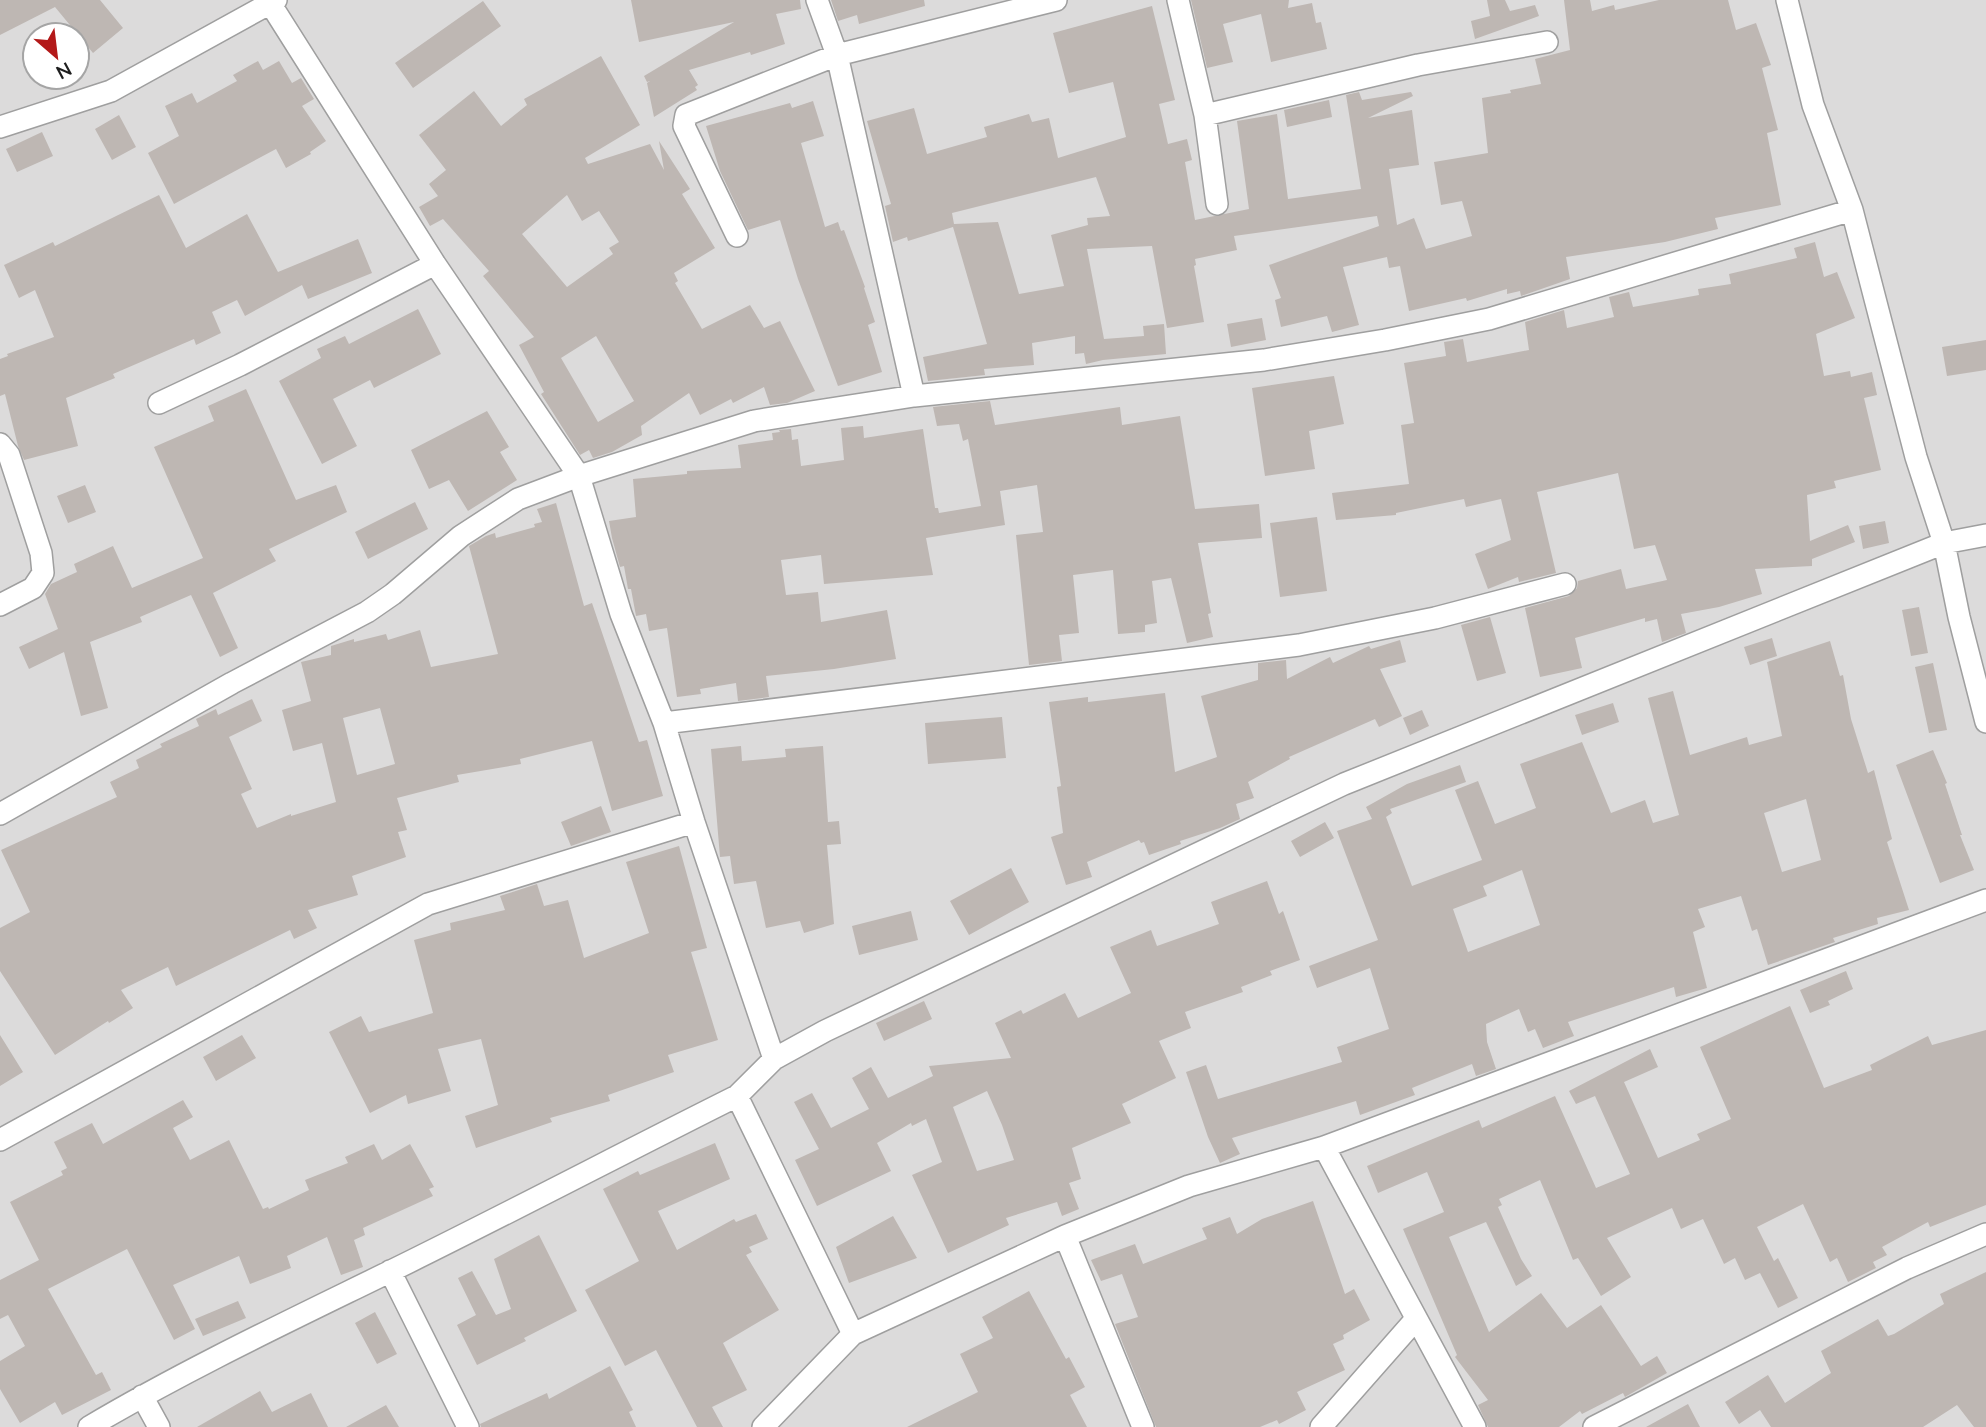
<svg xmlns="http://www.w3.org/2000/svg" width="1986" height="1427" font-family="'Nunito Sans',sans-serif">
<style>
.residential{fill:#dcdbdb;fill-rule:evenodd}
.building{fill:#beb7b3;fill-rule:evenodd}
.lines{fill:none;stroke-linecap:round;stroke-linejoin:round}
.minor-casing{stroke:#9f9f9f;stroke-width:24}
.minor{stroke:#fff;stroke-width:21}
</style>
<rect width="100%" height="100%" fill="#eeebe5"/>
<path class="residential" d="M 0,0 L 1986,0 L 1986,1427 L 0,1427 ZM 35,35 L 77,35 L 77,77 L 35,77 Z"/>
<path class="building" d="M 0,0 L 100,0 L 123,28 L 93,53 L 55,7 L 0,35 Z
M 631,0 L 800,0 L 801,9 L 776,14 L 785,44 L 751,55 L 750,52 L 689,70 L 698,85 L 695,87 L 697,90 L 654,117 L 647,83 L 650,81 L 647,82 L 644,76 L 734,22 L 639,42 Z
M 831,0 L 924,0 L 925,6 L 859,24 L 857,15 L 838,21 Z
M 1191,0 L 1289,0 L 1288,8 L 1312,3 L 1316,23 L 1321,22 L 1327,49 L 1271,62 L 1261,14 L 1223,24 L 1233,62 L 1207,68 Z
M 1487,0 L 1505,0 L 1510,11 L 1535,5 L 1539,16 L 1475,39 L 1471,21 L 1490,16 Z
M 1564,0 L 1590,0 L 1592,11 L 1614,5 L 1615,10 L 1659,0 L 1728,0 L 1736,30 L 1756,23 L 1771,65 L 1762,68 L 1778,130 L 1767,133 L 1781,205 L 1715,218 L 1718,229 L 1665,242 L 1566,257 L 1570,279 L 1521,296 L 1520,291 L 1507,294 L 1507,289 L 1467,301 L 1466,298 L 1409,311 L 1400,266 L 1389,268 L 1387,257 L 1343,267 L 1359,325 L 1332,332 L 1327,316 L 1281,327 L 1275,300 L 1281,298 L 1269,265 L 1379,226 L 1377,216 L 1234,236 L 1237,250 L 1195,259 L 1196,265 L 1194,266 L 1204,322 L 1167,328 L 1152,246 L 1087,249 L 1104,339 L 1144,336 L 1143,326 L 1164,324 L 1166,354 L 1103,360 L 1086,364 L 1084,353 L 1075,354 L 1075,336 L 1032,343 L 1034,365 L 984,369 L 985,375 L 928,381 L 923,357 L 987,344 L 953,227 L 908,241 L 907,237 L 893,242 L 885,206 L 891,204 L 867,121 L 914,108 L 927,154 L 987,137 L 984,127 L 1029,114 L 1032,122 L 1049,118 L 1058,158 L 1126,137 L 1113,82 L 1069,93 L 1053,33 L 1152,6 L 1175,100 L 1159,104 L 1168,144 L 1187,139 L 1192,160 L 1185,162 L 1195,220 L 1249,209 L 1237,121 L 1277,114 L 1288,199 L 1361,189 L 1346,95 L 1359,92 L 1362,100 L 1411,92 L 1413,96 L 1368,118 L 1412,110 L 1419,165 L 1389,169 L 1397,225 L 1414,218 L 1426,249 L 1472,236 L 1462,201 L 1441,205 L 1434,162 L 1488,153 L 1482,98 L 1511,93 L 1510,90 L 1541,84 L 1535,59 L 1570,50 ZM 1096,177 L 1110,216 L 1087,218 L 1088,225 L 1051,235 L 1064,286 L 1019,294 L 998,222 L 954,224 L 952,213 Z
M 483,1 L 501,26 L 413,88 L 395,63 Z
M 601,56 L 640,125 L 585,158 L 588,164 L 650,144 L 664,170 L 659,141 L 690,189 L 682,194 L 715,248 L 674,273 L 678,281 L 675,283 L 702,329 L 750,305 L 764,328 L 780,321 L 815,391 L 787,403 L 770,405 L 764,387 L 733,403 L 731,399 L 700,415 L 689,393 L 641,426 L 642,435 L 612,452 L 593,458 L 589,450 L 580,455 L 541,394 L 544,392 L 519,345 L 534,337 L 483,276 L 489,271 L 443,219 L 430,226 L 419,207 L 438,196 L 429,184 L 446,170 L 419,135 L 474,91 L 501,126 L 527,105 L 524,99 ZM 567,195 L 582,221 L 599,211 L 619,242 L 609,248 L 613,254 L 567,287 L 522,234 ZM 596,336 L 634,401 L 598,422 L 561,358 Z
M 258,61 L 263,70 L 279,61 L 292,83 L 301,78 L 314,99 L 302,106 L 326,141 L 310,152 L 311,154 L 286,168 L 276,149 L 174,204 L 148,153 L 179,136 L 165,106 L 192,93 L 197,103 L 237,81 L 233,75 Z
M 1329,100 L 1332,117 L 1287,127 L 1284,110 Z
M 813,101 L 824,136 L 801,143 L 825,227 L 838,222 L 841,231 L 844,230 L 865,287 L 864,288 L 875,322 L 868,325 L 882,372 L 838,386 L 798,279 L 780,220 L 748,230 L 720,171 L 706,126 L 790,103 L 792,108 Z
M 119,115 L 136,147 L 112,160 L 95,129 Z
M 42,132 L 53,156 L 17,172 L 6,149 Z
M 159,195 L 186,248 L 247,214 L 278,272 L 358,239 L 372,273 L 308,299 L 302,285 L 245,316 L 237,300 L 212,312 L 221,333 L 196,345 L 194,339 L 113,374 L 115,378 L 66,398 L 78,446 L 24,460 L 18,446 L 5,394 L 0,396 L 0,359 L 8,356 L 7,354 L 54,337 L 35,290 L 19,298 L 4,265 L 53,242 L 55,246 Z
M 1815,242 L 1824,277 L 1837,272 L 1855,318 L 1816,334 L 1824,376 L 1850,371 L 1851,377 L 1872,372 L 1877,395 L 1864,398 L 1881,470 L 1834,481 L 1836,488 L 1807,495 L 1810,541 L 1848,525 L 1855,542 L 1812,559 L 1812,566 L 1755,569 L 1762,594 L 1719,607 L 1681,614 L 1686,633 L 1662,642 L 1657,619 L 1645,622 L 1645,618 L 1575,638 L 1582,668 L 1540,677 L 1525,608 L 1569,596 L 1577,588 L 1578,581 L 1621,569 L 1626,589 L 1667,580 L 1655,545 L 1634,549 L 1618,473 L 1537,492 L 1556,573 L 1519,582 L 1518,577 L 1488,589 L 1475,554 L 1511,540 L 1501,499 L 1466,507 L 1464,499 L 1396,513 L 1396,515 L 1336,520 L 1332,493 L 1409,484 L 1401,425 L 1414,423 L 1404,363 L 1446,356 L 1444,342 L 1463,339 L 1467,362 L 1529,350 L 1525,322 L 1564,310 L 1567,328 L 1614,317 L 1609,297 L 1629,292 L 1633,307 L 1699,295 L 1698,289 L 1731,284 L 1729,274 L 1797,258 L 1794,248 Z
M 418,309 L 441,354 L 374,388 L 370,380 L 333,399 L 357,446 L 322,464 L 279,381 L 321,358 L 317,349 L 345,336 L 349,344 Z
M 1262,318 L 1266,340 L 1231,347 L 1227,324 Z
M 1986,340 L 1986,370 L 1947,376 L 1942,347 Z
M 1334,376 L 1344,424 L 1309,431 L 1315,469 L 1265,476 L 1252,388 Z
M 246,389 L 296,500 L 336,485 L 347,512 L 269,549 L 276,561 L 213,593 L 238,648 L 220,657 L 191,595 L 140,617 L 142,622 L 90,642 L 108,708 L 81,716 L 64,652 L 29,669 L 19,647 L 58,629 L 45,594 L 51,584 L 77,572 L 74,564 L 113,546 L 132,588 L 203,558 L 154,447 L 214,421 L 208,406 Z
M 990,401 L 995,425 L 1120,407 L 1122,425 L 1180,416 L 1195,509 L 1259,504 L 1262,538 L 1198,543 L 1211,613 L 1208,614 L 1213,637 L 1187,643 L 1171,578 L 1152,581 L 1157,623 L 1145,625 L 1145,632 L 1118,634 L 1113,570 L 1073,575 L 1079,633 L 1059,635 L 1062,661 L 1029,665 L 1016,535 L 1043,532 L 1037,485 L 1000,491 L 1005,525 L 926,538 L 933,575 L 824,584 L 821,555 L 781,560 L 786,595 L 818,592 L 821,622 L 887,610 L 896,659 L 834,669 L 766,676 L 769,697 L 738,701 L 736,683 L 700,689 L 701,694 L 677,697 L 667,628 L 649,631 L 646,614 L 636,616 L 631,589 L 628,589 L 624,566 L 620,567 L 612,538 L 609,521 L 636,517 L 633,479 L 687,474 L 687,471 L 741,468 L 738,445 L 773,440 L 772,433 L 780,432 L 779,430 L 791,429 L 792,440 L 798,439 L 801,466 L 844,460 L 841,428 L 863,426 L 864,438 L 923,429 L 935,508 L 938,508 L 939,513 L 981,506 L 968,439 L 963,441 L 959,424 L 937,426 L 933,407 Z
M 487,411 L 509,447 L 500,452 L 517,480 L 468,511 L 449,480 L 429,489 L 411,450 Z
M 85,485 L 96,512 L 68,523 L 57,496 Z
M 415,502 L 428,529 L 368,559 L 355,532 Z
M 556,503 L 584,606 L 592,603 L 639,742 L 647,740 L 663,796 L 612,811 L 592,741 L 520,759 L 521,764 L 457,775 L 459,782 L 397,798 L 407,830 L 398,832 L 406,857 L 352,876 L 358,895 L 308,910 L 317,928 L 294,939 L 290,930 L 176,986 L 168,967 L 121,990 L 133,1008 L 109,1023 L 108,1021 L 55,1055 L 0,971 L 0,928 L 30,912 L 1,850 L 117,797 L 110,782 L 139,768 L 136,760 L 162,747 L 160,744 L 199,726 L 196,719 L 216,709 L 218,715 L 252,699 L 262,721 L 229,737 L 252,789 L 241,794 L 257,828 L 291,814 L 291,816 L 336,802 L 322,743 L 293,751 L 282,710 L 311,701 L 301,662 L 331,655 L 331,646 L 354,639 L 354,642 L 386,634 L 388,640 L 420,630 L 431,667 L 498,654 L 469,546 L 486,536 L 495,533 L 496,538 L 535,527 L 534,524 L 542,522 L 537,509 ZM 380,708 L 395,764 L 357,775 L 343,718 Z
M 1317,517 L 1327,591 L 1280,597 L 1270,523 Z
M 1885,521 L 1889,543 L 1863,549 L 1859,526 Z
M 1919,607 L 1928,653 L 1911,656 L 1902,610 Z
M 1490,617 L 1506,673 L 1477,681 L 1461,625 Z
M 1772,638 L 1777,656 L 1750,665 L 1744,647 Z
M 1400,640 L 1406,662 L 1380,669 L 1402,716 L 1379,727 L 1375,719 L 1289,757 L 1290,759 L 1248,782 L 1254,798 L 1236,804 L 1240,819 L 1220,828 L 1180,841 L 1181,844 L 1149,855 L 1144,842 L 1141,843 L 1139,840 L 1087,862 L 1092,877 L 1066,885 L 1051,837 L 1063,833 L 1057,787 L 1061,786 L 1049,702 L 1088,697 L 1088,702 L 1165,693 L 1175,772 L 1217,757 L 1201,696 L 1258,680 L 1258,663 L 1286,660 L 1287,679 L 1330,657 L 1333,663 L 1369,646 L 1371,649 Z
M 1830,641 L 1840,676 L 1843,675 L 1851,719 L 1868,773 L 1874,770 L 1892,839 L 1887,842 L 1909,910 L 1877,918 L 1878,924 L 1833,938 L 1835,942 L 1768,965 L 1757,929 L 1752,931 L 1741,896 L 1698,909 L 1705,927 L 1693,932 L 1707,988 L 1676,997 L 1674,987 L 1568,1022 L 1574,1036 L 1543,1048 L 1535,1029 L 1528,1032 L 1519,1009 L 1486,1024 L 1487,1042 L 1496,1069 L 1476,1076 L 1472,1064 L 1412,1088 L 1415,1095 L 1360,1115 L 1356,1101 L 1232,1138 L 1240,1154 L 1220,1163 L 1208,1137 L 1186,1072 L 1206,1065 L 1218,1099 L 1342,1062 L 1337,1047 L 1389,1029 L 1370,968 L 1317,988 L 1309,966 L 1378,940 L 1337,831 L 1372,819 L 1366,807 L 1407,784 L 1460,765 L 1466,782 L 1390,809 L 1392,813 L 1386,817 L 1412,886 L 1482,860 L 1455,790 L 1478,781 L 1495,824 L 1536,808 L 1520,764 L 1582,742 L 1611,813 L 1645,800 L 1653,823 L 1679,815 L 1648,698 L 1673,691 L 1690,755 L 1747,737 L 1749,745 L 1782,736 L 1767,662 ZM 1806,799 L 1821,860 L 1782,872 L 1764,813 ZM 1522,870 L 1540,925 L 1468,952 L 1453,909 L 1487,896 L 1483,886 Z
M 1933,663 L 1947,730 L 1929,733 L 1915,667 Z
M 1613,703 L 1619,722 L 1582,735 L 1575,715 Z
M 1422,710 L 1429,726 L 1410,735 L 1403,718 Z
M 1002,717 L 1006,758 L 928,764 L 925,723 Z
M 741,746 L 742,761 L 786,757 L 785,749 L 823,746 L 828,822 L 839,821 L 841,844 L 827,845 L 834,924 L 804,933 L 800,921 L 766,928 L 756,881 L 734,884 L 730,856 L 720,857 L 711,749 Z
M 1933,750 L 1947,783 L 1945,784 L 1962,835 L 1960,835 L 1974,870 L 1940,883 L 1896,765 Z
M 601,806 L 611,832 L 571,846 L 561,822 Z
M 1325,822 L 1334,838 L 1300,857 L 1291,841 Z
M 679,846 L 707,948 L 691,952 L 718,1040 L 668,1055 L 674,1072 L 608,1095 L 610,1101 L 550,1118 L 552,1122 L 476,1148 L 465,1116 L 498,1105 L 481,1039 L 438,1049 L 451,1091 L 408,1104 L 406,1095 L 370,1113 L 329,1032 L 361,1016 L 369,1032 L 433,1013 L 414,940 L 451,930 L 450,923 L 505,910 L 500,896 L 537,884 L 544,906 L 568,900 L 584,958 L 649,933 L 626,862 Z
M 1011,868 L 1029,902 L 969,935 L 950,901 Z
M 1267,881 L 1279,914 L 1283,911 L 1300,960 L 1270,971 L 1272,975 L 1241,987 L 1243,992 L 1185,1012 L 1191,1028 L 1159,1041 L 1176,1078 L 1122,1104 L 1131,1123 L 1072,1148 L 1081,1179 L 1069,1183 L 1079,1209 L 1062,1216 L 1057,1202 L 1006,1218 L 1009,1225 L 948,1253 L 912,1175 L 942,1162 L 926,1119 L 912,1126 L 911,1123 L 877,1143 L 891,1171 L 817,1206 L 795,1160 L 819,1149 L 794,1102 L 812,1093 L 831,1128 L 869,1109 L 852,1078 L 871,1067 L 888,1098 L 933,1076 L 929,1066 L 1011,1058 L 995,1023 L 1021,1010 L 1023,1014 L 1065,993 L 1078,1018 L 1131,993 L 1110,947 L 1151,930 L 1157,946 L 1219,924 L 1211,902 ZM 987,1091 L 1002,1125 L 1014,1160 L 977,1171 L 953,1107 Z
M 911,911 L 918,940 L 859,955 L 852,926 Z
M 1846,971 L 1853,989 L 1828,1001 L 1830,1005 L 1810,1013 L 1800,990 Z
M 924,1001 L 932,1019 L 884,1041 L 876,1023 Z
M 1790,1006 L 1824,1088 L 1872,1070 L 1870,1065 L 1928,1036 L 1932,1045 L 1986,1030 L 1986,1205 L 1930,1227 L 1928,1222 L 1882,1247 L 1887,1255 L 1873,1262 L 1876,1268 L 1848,1282 L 1837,1258 L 1830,1262 L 1803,1204 L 1757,1227 L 1774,1261 L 1778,1258 L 1798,1298 L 1778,1308 L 1760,1273 L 1745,1280 L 1735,1258 L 1724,1264 L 1703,1219 L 1681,1229 L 1672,1208 L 1607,1238 L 1631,1277 L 1601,1296 L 1578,1258 L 1573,1260 L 1540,1180 L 1499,1199 L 1502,1205 L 1498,1207 L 1521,1259 L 1532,1276 L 1516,1286 L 1486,1222 L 1449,1237 L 1489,1332 L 1541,1293 L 1567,1328 L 1601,1305 L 1641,1366 L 1657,1356 L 1667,1373 L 1625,1397 L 1623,1393 L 1582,1414 L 1580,1411 L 1559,1427 L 1488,1427 L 1478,1405 L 1488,1400 L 1455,1357 L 1457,1355 L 1403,1229 L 1444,1212 L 1427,1172 L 1378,1193 L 1367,1166 L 1479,1120 L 1482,1128 L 1555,1096 L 1596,1188 L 1630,1174 L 1595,1096 L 1576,1104 L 1569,1091 L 1650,1049 L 1658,1067 L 1624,1082 L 1658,1158 L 1700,1140 L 1697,1134 L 1731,1119 L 1700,1047 Z
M 0,1035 L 23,1072 L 0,1086 Z
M 242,1035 L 256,1058 L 216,1081 L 203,1057 Z
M 183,1100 L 193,1117 L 173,1128 L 190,1160 L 229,1140 L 263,1209 L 268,1207 L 269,1209 L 309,1190 L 305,1180 L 348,1163 L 345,1157 L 374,1144 L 382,1160 L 410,1144 L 434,1187 L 429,1189 L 433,1196 L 363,1228 L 365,1235 L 354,1240 L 363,1267 L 341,1275 L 327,1237 L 287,1256 L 291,1268 L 250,1284 L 239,1256 L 173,1285 L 195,1329 L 174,1340 L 127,1249 L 48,1289 L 96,1375 L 102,1372 L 111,1390 L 62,1415 L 55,1402 L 20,1423 L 0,1389 L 0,1361 L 25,1346 L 8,1315 L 0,1319 L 0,1280 L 39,1260 L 10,1202 L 63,1175 L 61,1171 L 67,1168 L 54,1142 L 92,1123 L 103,1144 Z
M 715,1143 L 730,1179 L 658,1211 L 677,1250 L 734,1219 L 736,1222 L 756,1214 L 768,1239 L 749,1247 L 752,1252 L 746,1255 L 779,1310 L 723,1343 L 747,1390 L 712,1407 L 723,1427 L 697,1427 L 656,1350 L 625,1366 L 585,1290 L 639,1261 L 603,1189 L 638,1171 L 640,1175 Z
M 1313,1201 L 1345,1294 L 1354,1289 L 1370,1320 L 1343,1335 L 1344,1339 L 1333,1344 L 1345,1370 L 1297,1392 L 1306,1410 L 1279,1424 L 1277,1420 L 1260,1427 L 1156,1427 L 1115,1324 L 1138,1317 L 1122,1274 L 1101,1281 L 1091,1260 L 1135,1244 L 1143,1264 L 1207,1239 L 1202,1228 L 1230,1217 L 1237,1234 L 1262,1219 Z
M 893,1216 L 917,1258 L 849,1283 L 836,1247 Z
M 539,1235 L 577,1311 L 524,1338 L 526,1341 L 477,1365 L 457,1325 L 476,1315 L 458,1278 L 472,1271 L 496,1315 L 511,1309 L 494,1259 Z
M 1986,1272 L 1986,1427 L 1974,1427 L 1957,1405 L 1923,1427 L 1771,1427 L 1760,1410 L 1739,1424 L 1725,1402 L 1768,1375 L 1785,1403 L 1831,1373 L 1821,1351 L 1878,1319 L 1888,1336 L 1894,1334 L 1944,1304 L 1940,1294 Z
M 1029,1291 L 1066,1359 L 1069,1357 L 1085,1387 L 1070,1395 L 1087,1427 L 907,1427 L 978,1392 L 960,1354 L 993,1338 L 982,1317 Z
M 238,1301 L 246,1318 L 203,1336 L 195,1319 Z
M 375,1312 L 397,1354 L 377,1364 L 355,1323 Z
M 610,1366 L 633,1410 L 629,1412 L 636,1427 L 481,1427 L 480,1424 L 547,1393 L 549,1399 Z
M 260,1391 L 272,1412 L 311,1393 L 328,1427 L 197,1427 Z
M 1688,1404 L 1700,1427 L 1646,1427 Z
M 386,1405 L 399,1427 L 346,1427 Z"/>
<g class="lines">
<g class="minor-casing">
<path id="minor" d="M 268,0 L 435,264 L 579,476 L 621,614 L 664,723 L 694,822 L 774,1059
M 817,0 L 837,55 L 914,396
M 1178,0 L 1205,115 L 1217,204
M 1787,0 L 1813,105 L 1852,210 L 1916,457 L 1944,543 L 1959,617 L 1986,722
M 1205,115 L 1418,65 L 1547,42
M 0,127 L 111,91 L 276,0
M 737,236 L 684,126 L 686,115 L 837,55 L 1056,0
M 159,403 L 240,365 L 435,264
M 0,444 L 9,455 L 41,553 L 43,573 L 33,588 L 0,605
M 664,723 L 1299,645 L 1435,618 L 1565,584
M 0,814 L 232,683 L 367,612 L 393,594 L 461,536 L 518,499 L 579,476 L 754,421 L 914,396 L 1264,360 L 1385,340 L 1489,319 L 1852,210
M 737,1096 L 853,1334
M 0,1140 L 428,904 L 694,822
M 1324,1147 L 1475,1427
M 1065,1236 L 1143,1427
M 390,1271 L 468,1427
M 142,1396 L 159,1427
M 89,1427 C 187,1369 289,1321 391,1271 C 507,1214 621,1154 737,1096 L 774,1059 L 825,1031 L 1344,784 L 1944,543 L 1986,535
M 763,1427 L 853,1334 L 1065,1236 L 1189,1186 L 1324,1147 L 1986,900
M 1321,1427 L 1416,1319
M 1594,1427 L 1907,1268 L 1986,1234"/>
</g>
<use href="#minor" class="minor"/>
</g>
<g transform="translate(56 56) rotate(152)"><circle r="33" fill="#ffffff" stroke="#a5a5a5" stroke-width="2"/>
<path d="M0-5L12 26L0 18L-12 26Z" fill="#b31919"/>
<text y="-10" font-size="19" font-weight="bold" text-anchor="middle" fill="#1e1e1e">N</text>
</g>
</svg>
